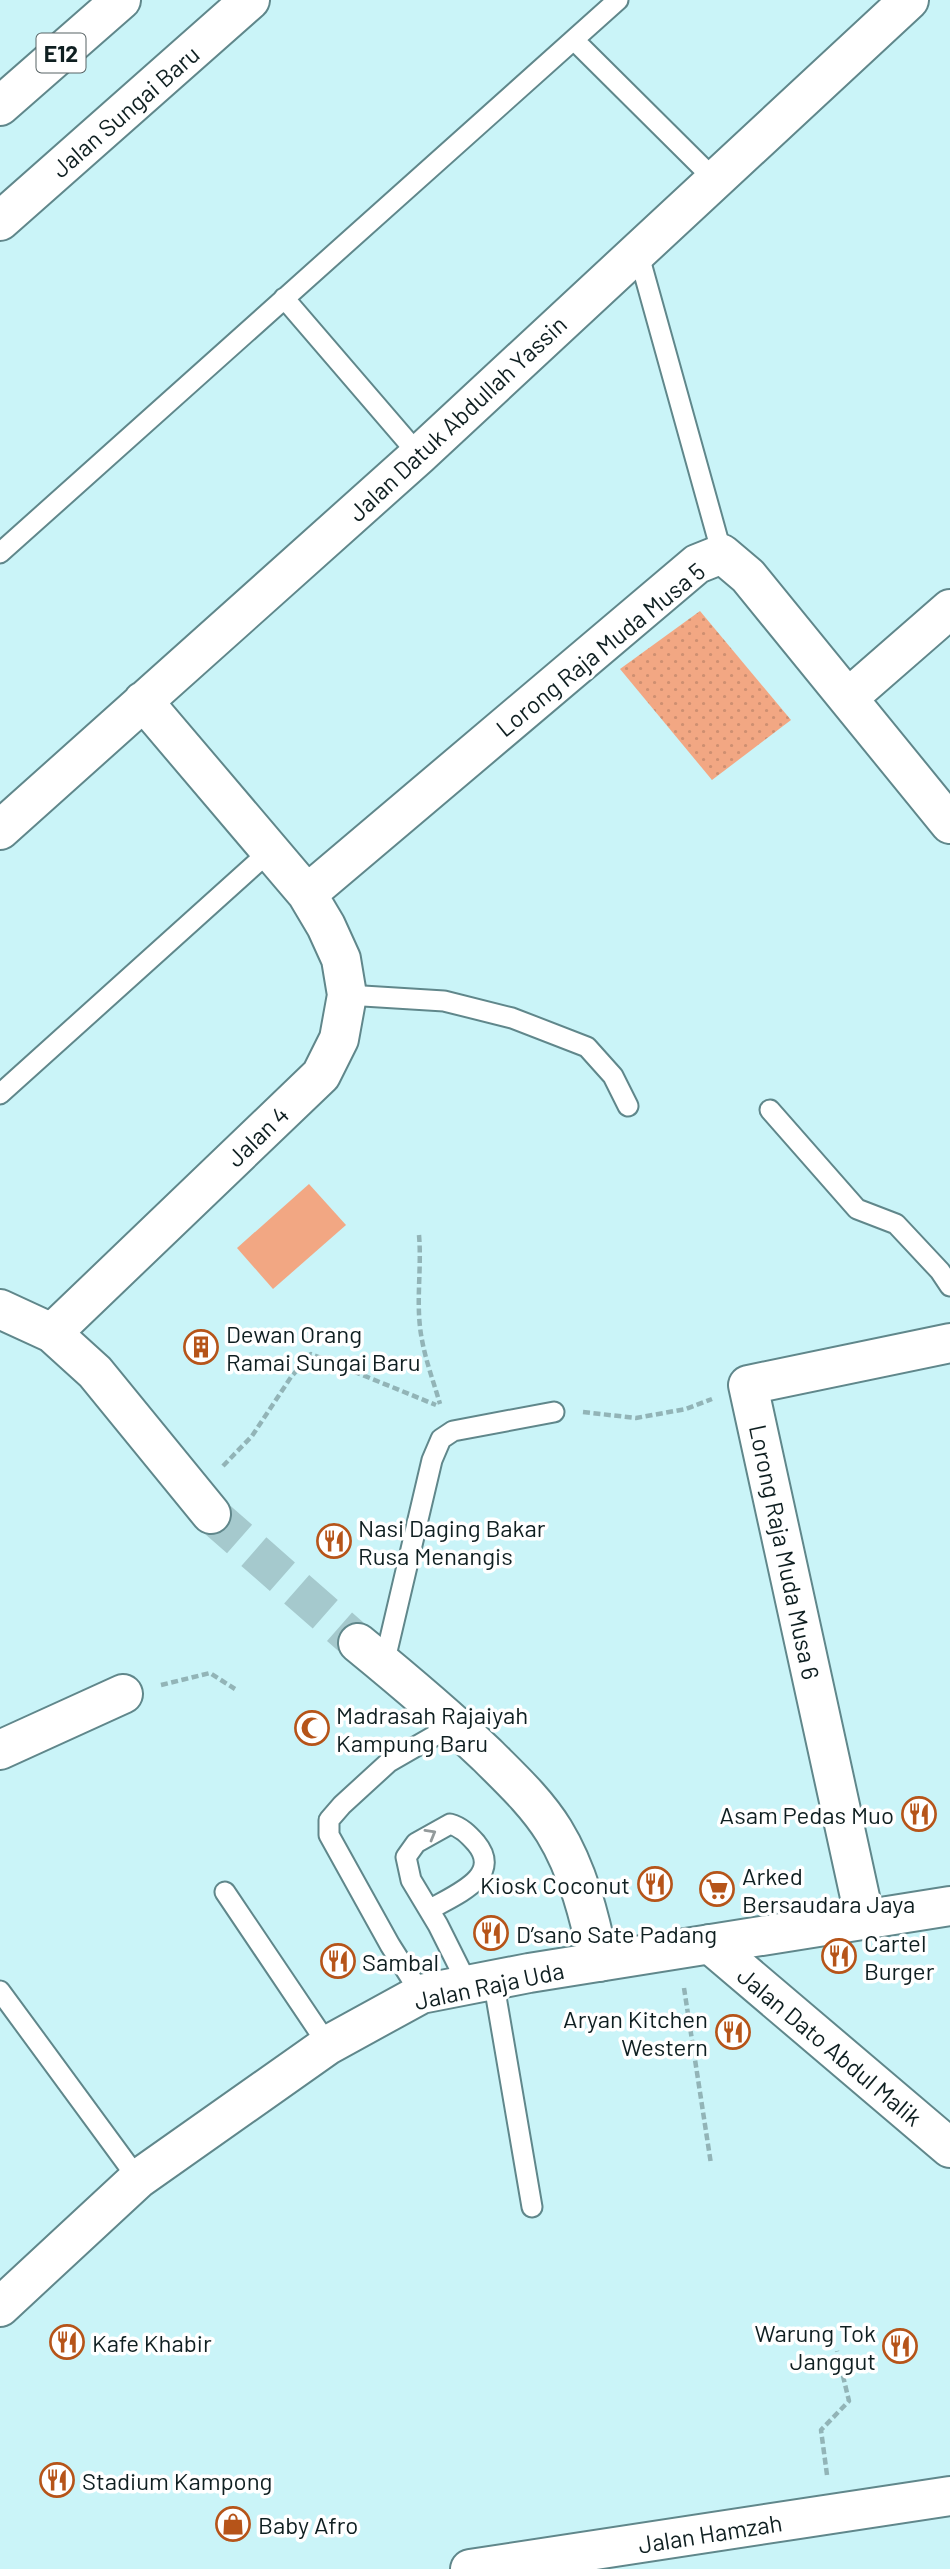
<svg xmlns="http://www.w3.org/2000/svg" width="950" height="2569" font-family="Barlow,sans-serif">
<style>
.grass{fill:url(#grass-dots)}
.pitch{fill:#f2a783}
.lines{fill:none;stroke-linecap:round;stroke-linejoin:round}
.street-tunnel{stroke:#a5c9cd;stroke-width:38;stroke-dasharray:38 19;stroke-linecap:butt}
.lane-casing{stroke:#60878b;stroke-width:23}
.street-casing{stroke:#60878b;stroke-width:42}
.secondary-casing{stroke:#60878b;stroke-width:42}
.highway-casing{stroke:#60878b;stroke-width:42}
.path{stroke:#92b4b7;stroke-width:4.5;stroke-dasharray:7 3.5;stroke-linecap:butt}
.lane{stroke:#fff;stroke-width:19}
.street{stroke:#fff;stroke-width:38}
.secondary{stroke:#fff;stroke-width:38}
.highway{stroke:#fff;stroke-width:38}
.oneway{stroke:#939a9b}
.labels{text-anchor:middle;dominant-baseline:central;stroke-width:7;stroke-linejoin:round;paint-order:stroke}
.shield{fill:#fff;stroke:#576264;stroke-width:2}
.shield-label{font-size:23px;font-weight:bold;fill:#0f1f21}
.street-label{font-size:24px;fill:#0f1f21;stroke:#fff}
.poi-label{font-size:24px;fill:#0f1f21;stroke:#fff;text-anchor:start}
</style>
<defs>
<pattern id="grass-dots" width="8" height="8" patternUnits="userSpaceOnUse" patternTransform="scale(1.75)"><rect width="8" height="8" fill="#f2a783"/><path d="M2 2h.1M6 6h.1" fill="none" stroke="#ce8f71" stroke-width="1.8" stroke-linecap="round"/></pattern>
</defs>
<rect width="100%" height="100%" fill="#caf4f8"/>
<path class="grass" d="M 700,611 L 791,720 L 712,780 L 620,669 Z"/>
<path class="pitch" d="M 309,1184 L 346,1225 L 273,1289 L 237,1248 Z"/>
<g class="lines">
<path class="street-tunnel" d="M 211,1514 L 358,1643"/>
<g class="lane-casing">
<path id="lane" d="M 574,40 L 716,181
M 638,252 L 722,554
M 284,298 L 419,455
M 0,553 L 618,0
M 347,995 L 444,1001 L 512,1018 L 587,1047 L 613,1076 L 628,1106
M 0,1094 L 271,850
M 770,1110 L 857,1209 L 896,1224 L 940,1271 L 950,1286
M 384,1664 L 432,1460 L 441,1439 L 453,1431 L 554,1412
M 225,1892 L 328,2045
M 429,1910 C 454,1895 504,1877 476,1843 C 468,1834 461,1827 450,1824 L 416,1843 L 406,1857 L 411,1880 L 438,1925 L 468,1985
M 493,1979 L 532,2207
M 0,1991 L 138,2179
M 421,1994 L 390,1945 L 329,1835 L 329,1820 L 342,1805 L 389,1762 L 455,1724"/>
</g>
<g class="street-casing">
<path id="street" d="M 0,221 L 250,0
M 848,698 L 950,609
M 0,830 L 419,455 L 909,0
M 307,894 L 697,564 L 722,554 L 748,576 L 950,824
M 0,1309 L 52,1333 L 95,1372 L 211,1514
M 52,1333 L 321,1075 L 339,1039 L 347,995 L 341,959 L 326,926 L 307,894 L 143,701
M 358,1643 C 402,1679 446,1716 487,1755 C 511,1779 536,1802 554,1831 C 578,1870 590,1918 599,1962
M 0,1750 L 123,1694
M 865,1920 L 748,1385 L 950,1343
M 710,1944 L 950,2148
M 470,2569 L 950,2496"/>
</g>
<g class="secondary-casing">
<path id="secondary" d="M 0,2307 L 138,2179 L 328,2045 L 421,1994 L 529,1973 L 950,1906"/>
</g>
<g class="highway-casing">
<path id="highway" d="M 0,106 L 121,0"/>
</g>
<path class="path" d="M 419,1235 C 422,1270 415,1305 422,1340 C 426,1362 434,1383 440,1404
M 583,1412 L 636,1418 L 686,1409 L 712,1399
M 223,1466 L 252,1436 L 291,1377 L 311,1354 L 436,1405
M 161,1685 L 210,1673 L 235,1689
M 684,1988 L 711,2164
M 827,2475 L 821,2430 L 849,2401 L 837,2351"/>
<use href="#lane" class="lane"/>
<use href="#street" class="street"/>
<use href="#secondary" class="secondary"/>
<use href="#highway" class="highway"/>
</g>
<defs><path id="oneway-chevron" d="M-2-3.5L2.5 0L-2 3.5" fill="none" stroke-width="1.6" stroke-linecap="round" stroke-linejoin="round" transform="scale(1.75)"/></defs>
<use class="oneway" href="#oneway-chevron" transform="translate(431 1834) rotate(-30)"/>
<defs>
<g id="building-ring" transform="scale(1.75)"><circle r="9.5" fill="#fff" stroke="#b65419" stroke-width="1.5"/><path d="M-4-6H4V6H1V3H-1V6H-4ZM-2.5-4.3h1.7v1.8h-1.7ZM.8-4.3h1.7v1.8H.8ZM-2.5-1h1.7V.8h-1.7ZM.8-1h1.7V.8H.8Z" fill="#b65419"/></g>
<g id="restaurant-ring" transform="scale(1.75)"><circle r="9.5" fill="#fff" stroke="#b65419" stroke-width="1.5"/><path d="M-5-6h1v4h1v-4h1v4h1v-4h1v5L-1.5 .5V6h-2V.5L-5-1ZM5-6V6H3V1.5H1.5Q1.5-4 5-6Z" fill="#b65419"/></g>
<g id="mosque-ring" transform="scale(1.75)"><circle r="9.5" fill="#fff" stroke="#b65419" stroke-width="1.5"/><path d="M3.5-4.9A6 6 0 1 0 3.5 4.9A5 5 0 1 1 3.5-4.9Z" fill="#b65419"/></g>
<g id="supermarket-ring" transform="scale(1.75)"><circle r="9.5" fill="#fff" stroke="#b65419" stroke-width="1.5"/><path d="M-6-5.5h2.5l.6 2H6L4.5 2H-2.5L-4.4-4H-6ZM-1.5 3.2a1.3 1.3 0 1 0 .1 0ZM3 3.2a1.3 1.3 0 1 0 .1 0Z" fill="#b65419"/></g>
<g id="shop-ring" transform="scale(1.75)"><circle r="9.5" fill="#fff" stroke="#b65419" stroke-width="1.5"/><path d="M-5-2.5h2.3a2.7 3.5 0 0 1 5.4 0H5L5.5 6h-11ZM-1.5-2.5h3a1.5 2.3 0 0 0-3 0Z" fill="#b65419"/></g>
</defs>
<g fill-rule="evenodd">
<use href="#building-ring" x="201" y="1347"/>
<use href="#restaurant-ring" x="334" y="1541"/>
<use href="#mosque-ring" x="312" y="1728"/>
<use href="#restaurant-ring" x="919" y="1814"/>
<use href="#restaurant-ring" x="655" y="1884"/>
<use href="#supermarket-ring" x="717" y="1889"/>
<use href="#restaurant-ring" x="491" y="1933"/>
<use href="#restaurant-ring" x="839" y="1956"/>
<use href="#restaurant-ring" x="338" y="1961"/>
<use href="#restaurant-ring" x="733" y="2032"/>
<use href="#restaurant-ring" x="67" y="2342"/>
<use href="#restaurant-ring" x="900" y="2346"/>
<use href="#restaurant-ring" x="57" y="2480"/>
<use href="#shop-ring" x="233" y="2524"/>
</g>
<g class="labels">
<rect class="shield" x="36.5" y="33.5" width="49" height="39" rx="5"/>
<g class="shield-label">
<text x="61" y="53">E12</text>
</g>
<g class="street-label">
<text transform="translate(125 111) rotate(-41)">Jalan Sungai Baru</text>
<text transform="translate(457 418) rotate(-43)">Jalan Datuk Abdullah Yassin</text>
<text transform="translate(600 649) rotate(-39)">Lorong Raja Muda Musa 5</text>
<text transform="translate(257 1136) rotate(-44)">Jalan 4</text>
<text transform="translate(785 1552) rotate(78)">Lorong Raja Muda Musa 6</text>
<text transform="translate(489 1985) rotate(-12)">Jalan Raja Uda</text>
<text transform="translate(830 2046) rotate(40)">Jalan Dato Abdul Malik</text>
<text transform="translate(710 2533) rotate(-9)">Jalan Hamzah</text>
</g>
<g class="poi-label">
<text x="226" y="1333">Dewan Orang<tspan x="226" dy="28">Ramai Sungai Baru</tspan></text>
<text x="358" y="1527">Nasi Daging Bakar<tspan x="358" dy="28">Rusa Menangis</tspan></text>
<text x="336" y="1714">Madrasah Rajaiyah<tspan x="336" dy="28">Kampung Baru</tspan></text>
<text x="894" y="1814" text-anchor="end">Asam Pedas Muo</text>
<text x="742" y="1875">Arked<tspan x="742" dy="28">Bersaudara Jaya</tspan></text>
<text x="630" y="1884" text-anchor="end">Kiosk Coconut</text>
<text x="516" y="1933">D’sano Sate Padang</text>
<text x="864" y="1942">Cartel<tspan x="864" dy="28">Burger</tspan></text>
<text x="362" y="1961">Sambal</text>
<text x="708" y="2018" text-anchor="end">Aryan Kitchen<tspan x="708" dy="28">Western</tspan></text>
<text x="876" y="2332" text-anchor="end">Warung Tok<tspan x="876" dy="28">Janggut</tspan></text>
<text x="92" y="2342">Kafe Khabir</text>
<text x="82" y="2480">Stadium Kampong</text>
<text x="258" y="2524">Baby Afro</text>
</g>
</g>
</svg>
